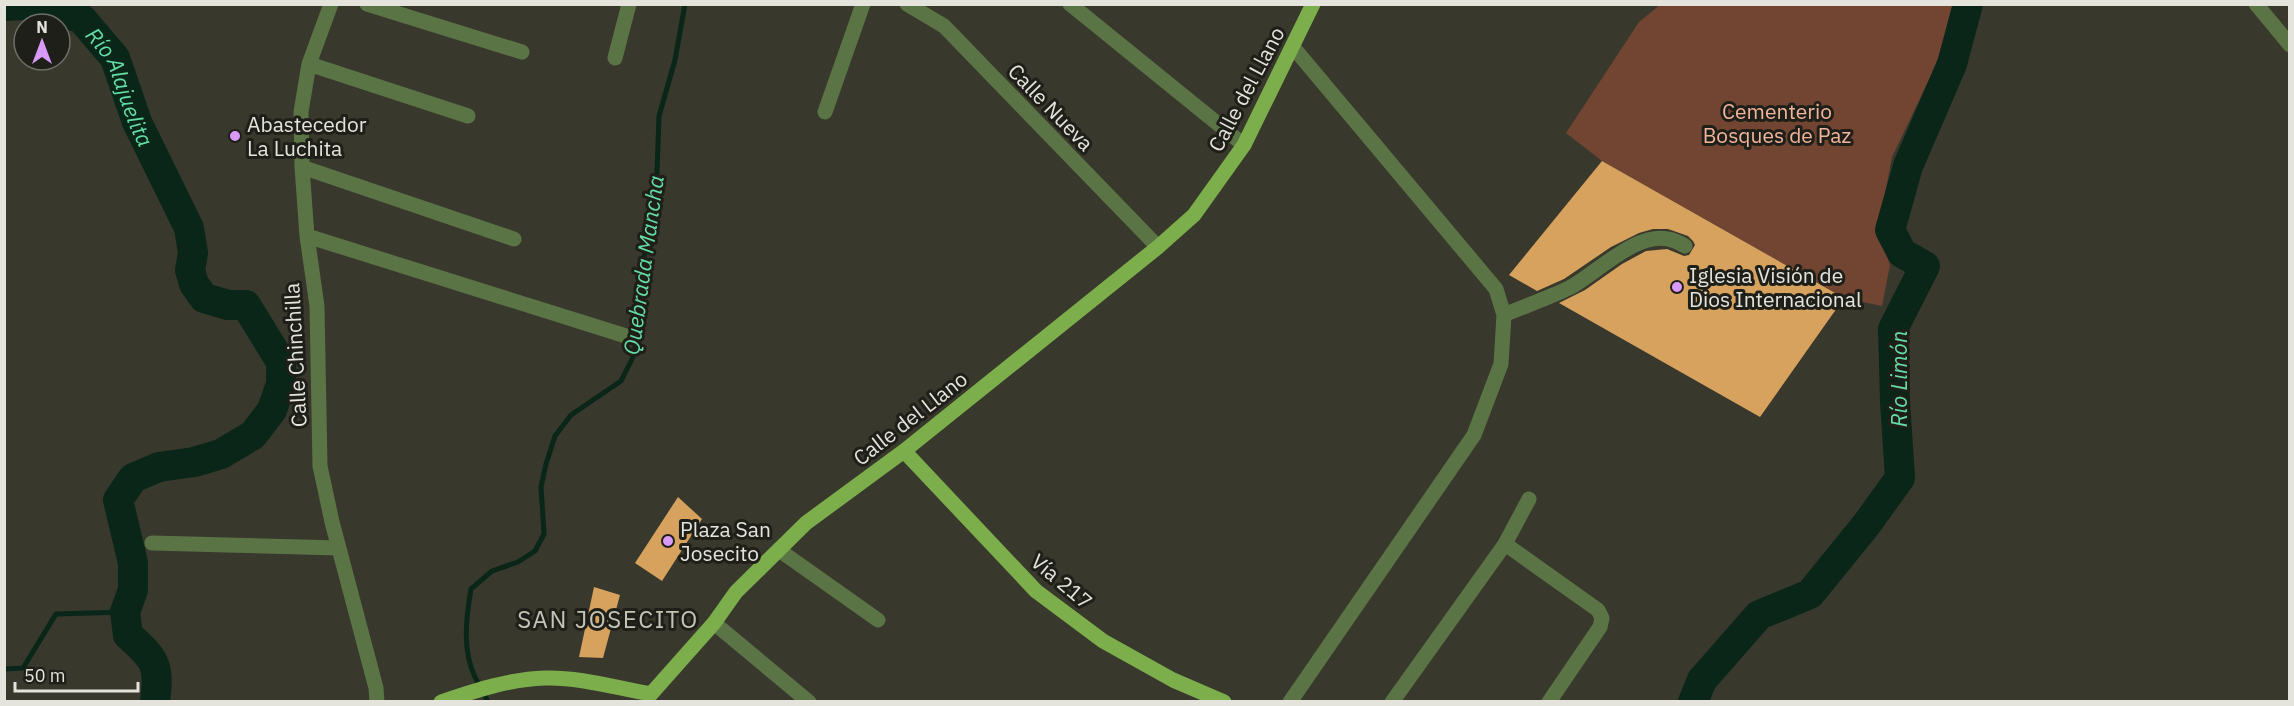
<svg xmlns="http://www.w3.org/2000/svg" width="2294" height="706" font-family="'IBM Plex Sans',sans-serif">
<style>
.green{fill:#724533}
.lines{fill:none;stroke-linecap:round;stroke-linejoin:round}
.stream{stroke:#092619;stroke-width:5}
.river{stroke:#092619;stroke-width:30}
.building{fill:#d6a25e}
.minor{stroke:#5b7446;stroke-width:15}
.major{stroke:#7cae4b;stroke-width:15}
.poi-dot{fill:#d99af7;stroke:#1f1f19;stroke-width:2}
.labels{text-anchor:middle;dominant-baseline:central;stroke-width:6;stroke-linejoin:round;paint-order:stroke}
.street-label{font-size:21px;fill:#e4e4dc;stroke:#1f1f19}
.park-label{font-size:21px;fill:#f2b49b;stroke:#1f1f19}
.poi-label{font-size:21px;fill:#e4e4dc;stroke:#1f1f19;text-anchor:start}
.water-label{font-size:22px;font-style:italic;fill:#64dca5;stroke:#1f1f19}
.quarter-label{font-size:24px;letter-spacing:1.5px;fill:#c5c3b6;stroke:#1f1f19}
</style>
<rect width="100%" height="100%" fill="#39382c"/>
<path class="green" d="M 1661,4 L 1954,5 L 1936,65 L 1892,157 L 1878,230 L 1890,265 L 1882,306 L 1844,298 L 1602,161 L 1566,133 L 1639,22 Z"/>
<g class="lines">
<path class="stream" d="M 4,669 L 23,668 L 56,614 L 125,612
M 488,702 C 484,693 479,685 475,677 C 462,650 466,618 471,589 L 492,571 L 518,562 L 535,551 L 544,534 L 541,487 L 546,464 L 555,436 L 571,415 L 621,381 L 633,357 L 638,334 L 636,296 L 656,199 L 659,116 L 675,60 L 685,4"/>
<g class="river">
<path id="s1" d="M 4,6 L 26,5 L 81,18 L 115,58 L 137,122 L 189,228 L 193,253 L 190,270 L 194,284 L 204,298 L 228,305 L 246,305 L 281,362 L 281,384 L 272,410 L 253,435 L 221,454 L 194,462 L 159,467 L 133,478 L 118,500 L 133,563 L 133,590 L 125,612 L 128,635 C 155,659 160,664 155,702"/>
<path d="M 1693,702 L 1702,680 L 1759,615 L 1810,594 L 1866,525 L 1900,478 L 1895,401 L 1893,329 L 1925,266 L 1902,253 L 1890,230 L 1908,166 L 1952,64 L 1968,4"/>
</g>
</g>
<path class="building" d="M 1602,161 L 1844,298 L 1760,417 L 1559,303 L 1585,290 L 1622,264 L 1646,251 L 1667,249 L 1684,256 L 1689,255 L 1695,245 L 1693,241 L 1688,236 L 1668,229 L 1653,229 L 1639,233 L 1611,247 L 1564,279 L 1537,291 L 1509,275 Z
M 678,497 L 702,519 L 662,581 L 635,563 Z
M 594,587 L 620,595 L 603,658 L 579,657 Z"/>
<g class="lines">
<path class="minor" d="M 331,4 L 309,64 L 301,112 L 302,167 L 307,236 L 317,306 L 320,466 L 332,522 L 376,688 L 377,702
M 367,4 L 522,52
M 907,4 L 944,26 L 1158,247
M 1070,4 L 1244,145
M 2256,4 L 2290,45
M 615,58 L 629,4
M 309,64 L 468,116
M 825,112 L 863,4
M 302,167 L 514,239
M 307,236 L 626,336
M 1504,315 C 1525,306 1548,298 1569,288 C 1596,274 1635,232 1668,239 C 1674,240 1680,243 1685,246
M 152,543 L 339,548
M 1505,544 L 1598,610 L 1602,618 L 1600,627 L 1549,702
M 779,550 L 878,620
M 714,623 L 809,702
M 1290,702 L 1474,435 L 1501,364 L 1504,315 L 1496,289 L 1293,47
M 1392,702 L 1505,544 L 1529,499"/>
<path class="major" d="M 904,451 L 1036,591 L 1103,641 L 1173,680 L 1224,702
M 441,702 C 474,691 509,679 545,678 C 580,677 616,688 651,694 L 714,623 L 736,592 L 806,523 L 904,451 L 1158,247 L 1194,215 L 1244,145 L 1313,4"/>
</g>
<g class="poi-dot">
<circle cx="235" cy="136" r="6"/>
<circle cx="1677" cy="287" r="6"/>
<circle cx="668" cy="541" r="6"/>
</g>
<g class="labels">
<g class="street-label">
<text transform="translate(1246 89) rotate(-62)">Calle del Llano</text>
<text transform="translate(1051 107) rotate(46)">Calle Nueva</text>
<text transform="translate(295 355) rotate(-93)">Calle Chinchilla</text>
<text transform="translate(910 418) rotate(-38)">Calle del Llano</text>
<text transform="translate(1062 581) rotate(40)">Vía 217</text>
</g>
<g class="park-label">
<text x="1777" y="111">Cementerio<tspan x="1777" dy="24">Bosques de Paz</tspan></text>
</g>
<g class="poi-label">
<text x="247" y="124">Abastecedor<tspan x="247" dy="24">La Luchita</tspan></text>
<text x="1689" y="275">Iglesia Visión de<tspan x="1689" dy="24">Dios Internacional</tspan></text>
<text x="680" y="529">Plaza San<tspan x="680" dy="24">Josecito</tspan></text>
</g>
<g class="water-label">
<text stroke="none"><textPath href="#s1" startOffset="159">Río Alajuelita</textPath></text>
<text transform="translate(643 265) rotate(-82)">Quebrada Mancha</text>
<text transform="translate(1898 379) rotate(-90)">Río Limón</text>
</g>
<g class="quarter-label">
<text x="608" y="619">SAN JOSECITO</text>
</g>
</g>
<rect width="2294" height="706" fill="none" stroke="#e4e4dc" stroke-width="12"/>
<g transform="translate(42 42)"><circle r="28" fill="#1f1f19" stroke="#6e6e67" stroke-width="1.5"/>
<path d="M0-4.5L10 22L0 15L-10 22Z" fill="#d99af7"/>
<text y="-9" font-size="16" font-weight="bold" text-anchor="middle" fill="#e4e4dc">N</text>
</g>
<path d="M15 682v9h123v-9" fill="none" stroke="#e4e4dc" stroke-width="3"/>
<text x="24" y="682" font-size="18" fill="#e4e4dc" stroke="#1f1f19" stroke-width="4.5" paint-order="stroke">50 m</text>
</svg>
